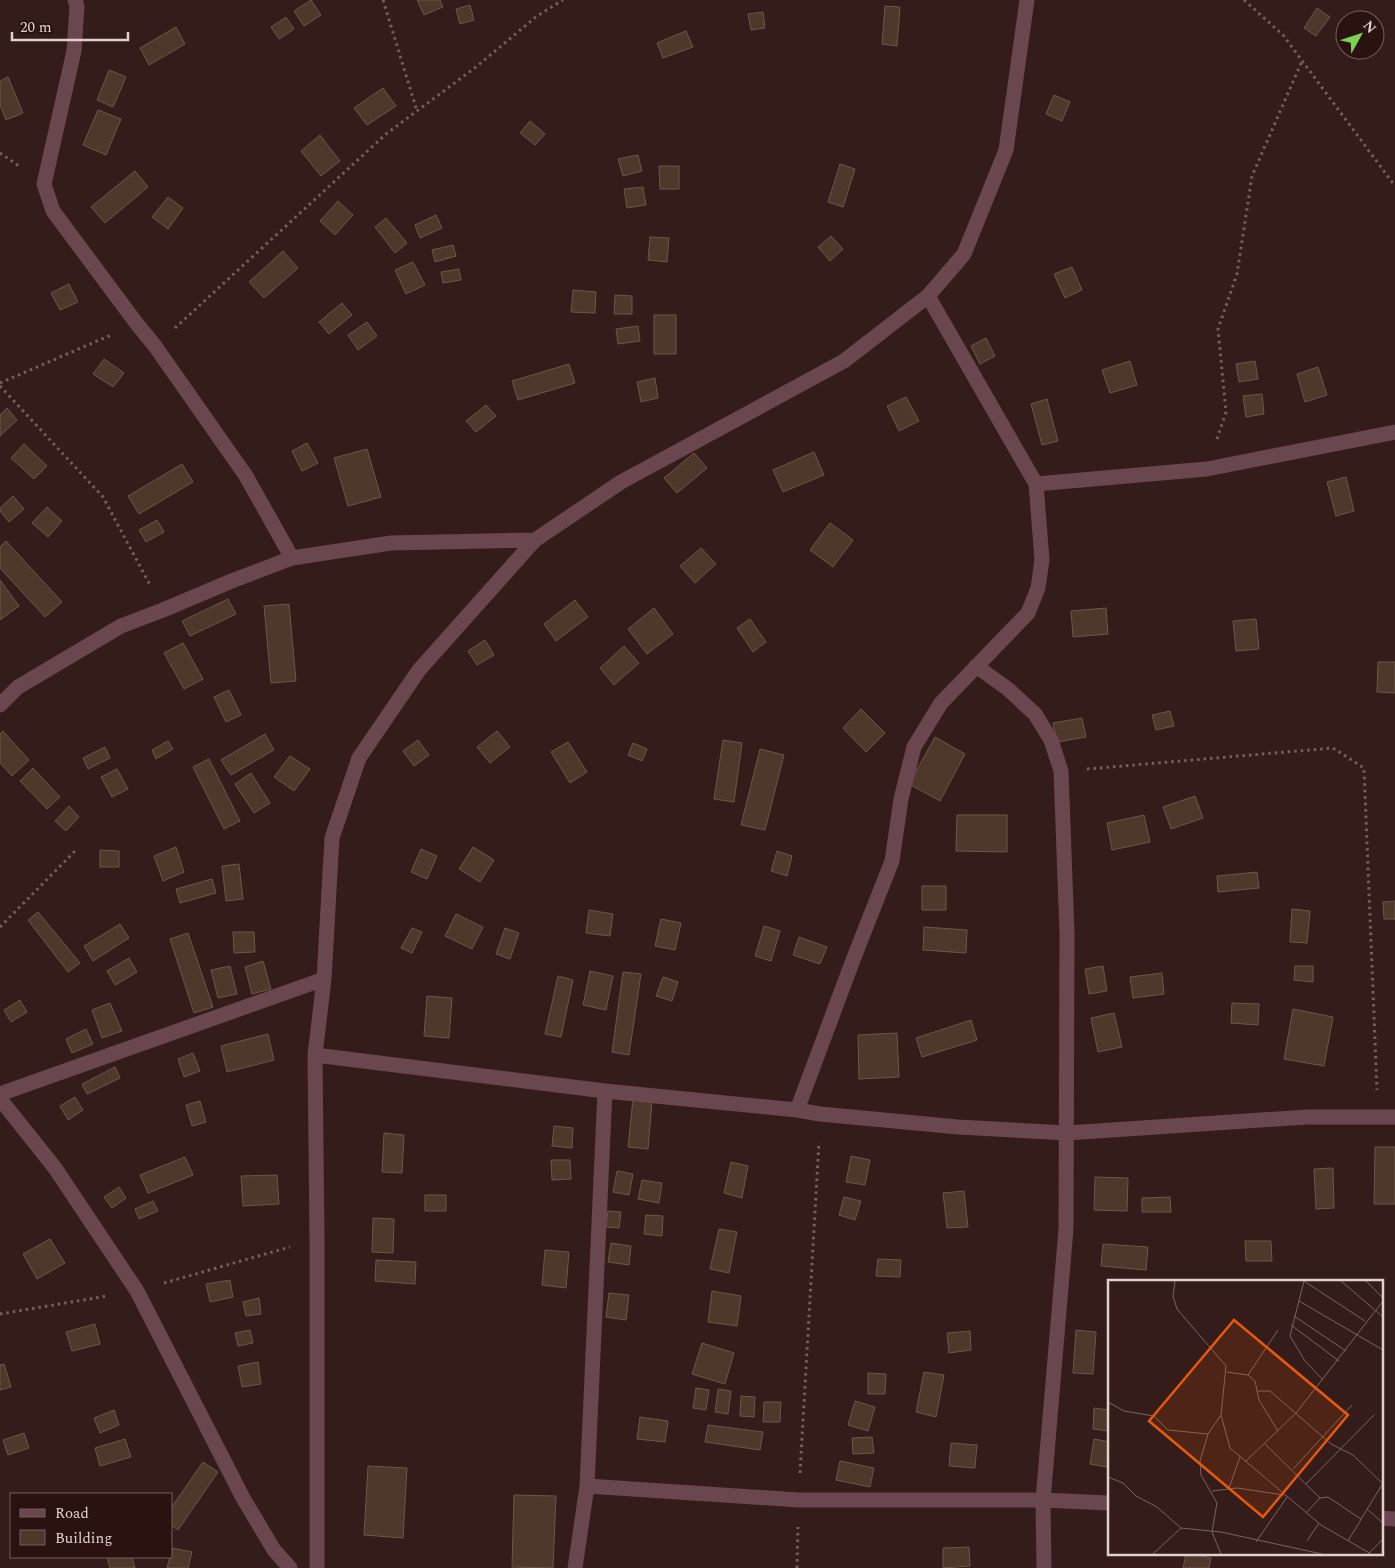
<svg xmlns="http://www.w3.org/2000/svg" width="1395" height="1568" font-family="Spectral,serif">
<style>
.building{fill:#4e372b;stroke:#6e5649}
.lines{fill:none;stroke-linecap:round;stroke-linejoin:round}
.path{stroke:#75605e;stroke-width:3;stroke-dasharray:2.5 4;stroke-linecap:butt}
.street{stroke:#6a464e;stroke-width:15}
.inset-road{fill:none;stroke:#796461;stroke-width:1}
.view{fill:#e8590c;fill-opacity:0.15;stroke:#e8590c;stroke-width:2.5}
.inset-edge{fill:none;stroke:#e1d0ce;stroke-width:2.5}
</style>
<rect width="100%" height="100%" fill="#331c19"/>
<path class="building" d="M 311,0 L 321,15 L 304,26 L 294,11 Z
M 417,0 L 440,0 L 443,7 L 424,15 Z
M 470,5 L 474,20 L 460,24 L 456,9 Z
M 885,6 L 900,7 L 897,46 L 882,44 Z
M 1317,8 L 1330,17 L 1316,36 L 1304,28 Z
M 763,12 L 765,28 L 751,30 L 748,14 Z
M 286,17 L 294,29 L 279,39 L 271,27 Z
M 176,27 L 185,44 L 149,65 L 140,48 Z
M 686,31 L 693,47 L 663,58 L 657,43 Z
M 109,70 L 126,77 L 113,107 L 97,100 Z
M 8,77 L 23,113 L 6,120 L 0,105 L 0,81 Z
M 383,88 L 396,106 L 367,125 L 354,108 Z
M 1054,95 L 1070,102 L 1062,121 L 1046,114 Z
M 98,110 L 121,119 L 106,155 L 83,145 Z
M 530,121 L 545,134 L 535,145 L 520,133 Z
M 320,135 L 340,161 L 321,176 L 301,151 Z
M 638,155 L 642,171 L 623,176 L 618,159 Z
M 840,164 L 855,169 L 843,207 L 828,202 Z
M 659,166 L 679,166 L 679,189 L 660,189 Z
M 135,171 L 148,187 L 105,223 L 91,207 Z
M 643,187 L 646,205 L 627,208 L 624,189 Z
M 168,197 L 183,208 L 168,229 L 152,217 Z
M 338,201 L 353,215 L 335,235 L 320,221 Z
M 436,215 L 442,228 L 420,238 L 415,225 Z
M 386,218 L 407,243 L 395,253 L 375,227 Z
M 831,236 L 843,249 L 830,261 L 818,247 Z
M 650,237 L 669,238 L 667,262 L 648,260 Z
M 453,245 L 456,256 L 435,262 L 432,250 Z
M 283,251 L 298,268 L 264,298 L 249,282 Z
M 413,262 L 425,285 L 406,294 L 395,270 Z
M 1072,267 L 1082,290 L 1065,298 L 1054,274 Z
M 459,269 L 461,280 L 443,283 L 441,272 Z
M 69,284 L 78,302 L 60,310 L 51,293 Z
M 573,290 L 596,292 L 595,313 L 571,312 Z
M 615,295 L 632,296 L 632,314 L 614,314 Z
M 342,303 L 352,315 L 329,334 L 319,322 Z
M 654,315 L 676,315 L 676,354 L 654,354 Z
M 367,322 L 377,336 L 358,350 L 348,335 Z
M 638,326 L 640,341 L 618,344 L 616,329 Z
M 986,338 L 995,356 L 980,364 L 971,346 Z
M 104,359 L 124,373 L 113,387 L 93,374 Z
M 1130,361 L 1137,385 L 1110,393 L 1102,370 Z
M 1255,361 L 1258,379 L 1239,382 L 1236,364 Z
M 569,364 L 575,383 L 518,400 L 512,381 Z
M 1318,367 L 1327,395 L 1305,402 L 1297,374 Z
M 655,378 L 658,398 L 641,402 L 637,382 Z
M 1262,394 L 1264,414 L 1246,417 L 1243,396 Z
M 906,397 L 919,421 L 899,431 L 887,406 Z
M 1047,399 L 1058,441 L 1042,445 L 1031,404 Z
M 486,405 L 496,416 L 476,432 L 466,421 Z
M 7,408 L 17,420 L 0,436 L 0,415 Z
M 307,443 L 318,463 L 302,471 L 292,451 Z
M 24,444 L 47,466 L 34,479 L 11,458 Z
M 367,449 L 381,497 L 348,506 L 334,458 Z
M 814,452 L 824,475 L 783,492 L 773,470 Z
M 694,453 L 707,468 L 677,493 L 664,478 Z
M 182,464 L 193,482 L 139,514 L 128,496 Z
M 1346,477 L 1354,511 L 1336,516 L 1327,482 Z
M 13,496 L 24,509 L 9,522 L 0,511 L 0,508 Z
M 47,507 L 62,521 L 48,537 L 32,523 Z
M 157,520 L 164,532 L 146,542 L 139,530 Z
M 830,523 L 853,540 L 833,567 L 810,550 Z
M 6,541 L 62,602 L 45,617 L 0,568 L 0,547 Z
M 701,548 L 716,564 L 695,583 L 680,566 Z
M 0,580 L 19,606 L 0,620 Z
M 228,599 L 236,614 L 190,636 L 182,621 Z
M 575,600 L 588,617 L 556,641 L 544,624 Z
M 289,604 L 296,681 L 271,683 L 264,606 Z
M 654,608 L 673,634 L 647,654 L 628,629 Z
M 1106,608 L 1108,634 L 1073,637 L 1071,611 Z
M 750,619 L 766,642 L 753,652 L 737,628 Z
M 1256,619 L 1259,649 L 1236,651 L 1233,621 Z
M 485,640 L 494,655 L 477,665 L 468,651 Z
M 183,643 L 203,679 L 184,689 L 164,653 Z
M 624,646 L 639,663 L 614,685 L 600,668 Z
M 1378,662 L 1395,662 L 1395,693 L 1377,692 Z
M 229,690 L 241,715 L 226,722 L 214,697 Z
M 861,709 L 885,733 L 866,752 L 843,728 Z
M 1170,711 L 1174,726 L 1156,730 L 1152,715 Z
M 1082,718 L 1086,737 L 1057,742 L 1053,723 Z
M 3,731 L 29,760 L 12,776 L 0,763 L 0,734 Z
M 497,731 L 510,747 L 490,763 L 477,747 Z
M 265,734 L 274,750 L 231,775 L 221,760 Z
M 935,737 L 965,754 L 940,801 L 909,784 Z
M 418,740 L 429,755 L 414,766 L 403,751 Z
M 723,740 L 742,743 L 734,802 L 714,799 Z
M 168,741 L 173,749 L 156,759 L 152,750 Z
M 568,742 L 587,772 L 570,783 L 551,752 Z
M 633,743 L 647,749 L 642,761 L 628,755 Z
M 105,747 L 110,758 L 88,769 L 83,758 Z
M 760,749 L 784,755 L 765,830 L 741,825 Z
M 290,756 L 310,769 L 294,791 L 274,777 Z
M 209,759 L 240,821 L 224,829 L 193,767 Z
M 33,768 L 60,797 L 47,809 L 20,781 Z
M 117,769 L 128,789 L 112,797 L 101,777 Z
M 251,773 L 270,803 L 254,813 L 235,784 Z
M 1195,796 L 1203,818 L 1171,829 L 1163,807 Z
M 69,806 L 79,817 L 66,831 L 55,821 Z
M 957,815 L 1007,815 L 1007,852 L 956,851 Z
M 1144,815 L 1150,842 L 1112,850 L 1107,823 Z
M 176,847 L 184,872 L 163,881 L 154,856 Z
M 473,847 L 494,860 L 480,882 L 459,869 Z
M 421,849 L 437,856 L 427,879 L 411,872 Z
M 100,850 L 119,851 L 119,867 L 100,867 Z
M 777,851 L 792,856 L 787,876 L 771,871 Z
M 239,864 L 243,899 L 226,901 L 222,866 Z
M 1257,872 L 1259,888 L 1218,892 L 1217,876 Z
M 212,879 L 216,893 L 180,903 L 176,889 Z
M 922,886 L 946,886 L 946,910 L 922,910 Z
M 1395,901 L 1395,919 L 1384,919 L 1383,902 Z
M 1292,909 L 1310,911 L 1307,943 L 1290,942 Z
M 589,910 L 613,914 L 610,936 L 586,933 Z
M 38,912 L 80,963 L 68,972 L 28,920 Z
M 456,914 L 483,927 L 472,949 L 445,936 Z
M 661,919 L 681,923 L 675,950 L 655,946 Z
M 120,924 L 129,938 L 93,961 L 84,946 Z
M 764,926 L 780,931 L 771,961 L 755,956 Z
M 924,927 L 967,930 L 966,953 L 923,950 Z
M 412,928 L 422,932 L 412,953 L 401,948 Z
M 505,928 L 519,933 L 510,959 L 496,954 Z
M 233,932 L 254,932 L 255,952 L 234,953 Z
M 188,933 L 213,1007 L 194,1013 L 170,939 Z
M 799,937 L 827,947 L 820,964 L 793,955 Z
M 129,958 L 137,972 L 115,985 L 107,971 Z
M 263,961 L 271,989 L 252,994 L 245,967 Z
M 230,966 L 237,994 L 218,998 L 211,970 Z
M 1103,966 L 1107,991 L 1089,994 L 1085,969 Z
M 1295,966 L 1313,966 L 1313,982 L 1294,980 Z
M 590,971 L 613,976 L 606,1010 L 583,1005 Z
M 623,972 L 641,974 L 629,1055 L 612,1052 Z
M 1162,973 L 1164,994 L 1133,998 L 1130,977 Z
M 558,976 L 573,980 L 561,1037 L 545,1034 Z
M 663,977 L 678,982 L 672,1001 L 656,996 Z
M 427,996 L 452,998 L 449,1038 L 424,1036 Z
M 20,1000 L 27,1012 L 11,1022 L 4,1010 Z
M 110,1003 L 122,1031 L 102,1038 L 92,1010 Z
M 1232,1003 L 1259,1004 L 1258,1025 L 1231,1023 Z
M 1293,1009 L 1333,1017 L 1324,1066 L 1284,1059 Z
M 1114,1013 L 1122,1047 L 1098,1052 L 1091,1018 Z
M 971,1020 L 977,1040 L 922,1057 L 916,1038 Z
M 86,1029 L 93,1044 L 72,1053 L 66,1039 Z
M 897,1033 L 899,1077 L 859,1079 L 858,1035 Z
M 268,1034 L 274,1060 L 227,1072 L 221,1046 Z
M 193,1053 L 200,1071 L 184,1077 L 178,1059 Z
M 115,1067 L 120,1078 L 87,1094 L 82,1084 Z
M 75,1097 L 83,1110 L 68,1120 L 60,1106 Z
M 633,1099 L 652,1101 L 648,1149 L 628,1147 Z
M 200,1101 L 206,1122 L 192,1126 L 186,1105 Z
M 554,1126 L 573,1128 L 572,1148 L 552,1146 Z
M 384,1133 L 404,1135 L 402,1173 L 382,1172 Z
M 1375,1147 L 1395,1147 L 1395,1204 L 1374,1204 Z
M 851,1156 L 870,1160 L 865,1185 L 846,1182 Z
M 185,1157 L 193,1175 L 148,1193 L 140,1175 Z
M 551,1160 L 570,1160 L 571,1179 L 552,1180 Z
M 731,1162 L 748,1166 L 742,1198 L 724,1193 Z
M 1333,1168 L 1334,1208 L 1316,1209 L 1314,1169 Z
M 617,1171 L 633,1174 L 629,1195 L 613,1192 Z
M 277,1175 L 279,1204 L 243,1206 L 241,1176 Z
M 1095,1177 L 1128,1178 L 1127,1211 L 1094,1210 Z
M 642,1180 L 662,1183 L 659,1203 L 638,1199 Z
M 119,1187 L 126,1198 L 112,1208 L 104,1197 Z
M 964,1191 L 968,1227 L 947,1228 L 943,1193 Z
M 425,1195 L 446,1195 L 446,1211 L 425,1211 Z
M 844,1197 L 861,1201 L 855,1220 L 839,1215 Z
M 1170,1197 L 1171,1212 L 1142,1212 L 1142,1198 Z
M 153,1201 L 158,1211 L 139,1219 L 135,1209 Z
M 608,1211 L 621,1212 L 619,1228 L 606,1227 Z
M 646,1215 L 663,1216 L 662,1236 L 644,1234 Z
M 373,1218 L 394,1219 L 393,1253 L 372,1252 Z
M 719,1229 L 737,1232 L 729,1273 L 710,1269 Z
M 50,1239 L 65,1263 L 37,1279 L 23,1254 Z
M 1245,1241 L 1271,1241 L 1272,1261 L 1246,1261 Z
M 611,1243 L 631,1246 L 629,1265 L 608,1262 Z
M 1103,1244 L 1148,1247 L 1146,1270 L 1101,1266 Z
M 545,1250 L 569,1252 L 566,1288 L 542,1285 Z
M 878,1259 L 901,1260 L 900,1277 L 876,1276 Z
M 376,1260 L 416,1262 L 415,1284 L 375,1281 Z
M 230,1280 L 233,1297 L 210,1302 L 206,1284 Z
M 712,1291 L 741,1296 L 737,1326 L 708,1322 Z
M 609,1293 L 629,1295 L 626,1320 L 606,1317 Z
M 259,1298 L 261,1314 L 246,1316 L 243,1302 Z
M 95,1324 L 100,1344 L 72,1351 L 66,1332 Z
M 250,1330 L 253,1343 L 238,1346 L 235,1333 Z
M 1076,1330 L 1096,1332 L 1093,1374 L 1073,1373 Z
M 970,1331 L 971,1350 L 949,1353 L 947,1333 Z
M 702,1343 L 734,1353 L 725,1384 L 692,1374 Z
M 258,1362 L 261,1384 L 242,1387 L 238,1366 Z
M 4,1364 L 11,1387 L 0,1390 L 0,1365 Z
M 924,1372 L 944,1375 L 936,1417 L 916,1412 Z
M 868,1373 L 886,1374 L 885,1394 L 868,1394 Z
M 696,1388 L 709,1390 L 706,1410 L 693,1408 Z
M 718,1389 L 731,1391 L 728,1414 L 715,1412 Z
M 741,1396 L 755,1397 L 754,1417 L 740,1416 Z
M 855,1401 L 875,1407 L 868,1431 L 848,1425 Z
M 764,1402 L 781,1402 L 780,1422 L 763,1422 Z
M 1094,1408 L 1109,1410 L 1109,1431 L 1093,1429 Z
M 114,1410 L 119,1425 L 100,1433 L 94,1418 Z
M 640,1417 L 668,1421 L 665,1442 L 637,1439 Z
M 708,1425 L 763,1432 L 760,1450 L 705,1442 Z
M 24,1433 L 29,1448 L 8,1455 L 3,1440 Z
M 872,1437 L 874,1453 L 853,1454 L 852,1438 Z
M 125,1439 L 131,1457 L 100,1466 L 95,1448 Z
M 1094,1439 L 1109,1442 L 1107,1467 L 1090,1464 Z
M 951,1443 L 977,1445 L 975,1468 L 949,1466 Z
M 840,1461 L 874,1468 L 870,1487 L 836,1480 Z
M 203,1462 L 218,1472 L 178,1530 L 171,1525 L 171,1508 Z
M 368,1466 L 407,1468 L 403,1538 L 364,1535 Z
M 514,1495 L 556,1496 L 553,1568 L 512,1567 Z
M 969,1547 L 970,1566 L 943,1568 L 943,1548 Z
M 172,1548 L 192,1552 L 188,1568 L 167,1568 L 170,1557 L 171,1557 Z
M 1186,1554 L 1195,1554 L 1211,1558 L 1209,1568 L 1183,1568 Z
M 107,1557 L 132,1557 L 135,1568 L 110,1568 Z"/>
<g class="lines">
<path class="path" d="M 383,0 L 417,111
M 1244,0 L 1283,35 L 1395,186
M 0,153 L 19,166
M 175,328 L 386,134 L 476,67 L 537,16 L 563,0
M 0,383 L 111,335
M 0,386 L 103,497 L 150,585
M 1217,439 L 1226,412 L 1218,329 L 1237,274 L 1252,176 L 1302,61
M 1087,769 L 1333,748 L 1364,768 L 1377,1090
M 0,927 L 77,849
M 164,1283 L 290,1247
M 0,1314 L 107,1296
M 800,1473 L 819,1142
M 797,1568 L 798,1527"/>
<path class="street" d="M 75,0 L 77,6 L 74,51 L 44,184 L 53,211 L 137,324 L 155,346 L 246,476 L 292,558
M 1036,484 L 1207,469 L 1395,432
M 976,666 L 1008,689 L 1035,714 L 1051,740 L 1061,771 L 1067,933 L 1066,1229 L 1043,1500 L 1044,1568
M 0,705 L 18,687 L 121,626 L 163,610 L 234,580 L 292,558 L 391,543 L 535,540
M 315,1055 L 605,1091 L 797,1110 L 820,1114 L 958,1127 L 1067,1133 L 1307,1117 L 1395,1117
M 0,1094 L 324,979
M 0,1099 L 55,1168 L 137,1291 L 243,1498 L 274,1550 L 290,1568
M 797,1110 L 853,960 L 892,861 L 901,799 L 914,747 L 941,703 L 1028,613 L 1038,588 L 1042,560 L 1036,484 L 928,296
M 587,1486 L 799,1500 L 1043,1500 L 1109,1503
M 1381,1518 L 1395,1519
M 317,1568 L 317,1239 L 315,1055 L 324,979 L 332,838 L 359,758 L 419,670 L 535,540 L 621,482 L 844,361 L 928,296 L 964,254 L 1006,150 L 1027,0
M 575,1568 L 587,1486 L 605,1091"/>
</g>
<g transform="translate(1108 1280)">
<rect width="275" height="275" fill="#331c19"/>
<path class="inset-road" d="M 67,1 L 65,16 L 69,29 L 118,86 L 113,135 L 122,168 L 213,245 L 263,274M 196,1 L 182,56 L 197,81 L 215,100M 196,1 L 257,41M 233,1 L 275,37M 258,1 L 275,18M 191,21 L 275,70M 186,36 L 238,71M 183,45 L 231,81M 119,92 L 140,95 L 147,101 L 151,120 L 170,151M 140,95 L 170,50M 149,111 L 162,111 L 223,164 L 245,175 L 275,204M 0,122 L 16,131 L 46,136 L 60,150 L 100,154M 157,164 L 212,218M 137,182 L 189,132 L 275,21M 185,189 L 244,125M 0,197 L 15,203 L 28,216 L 49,227 L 73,248 L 113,252 L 214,274M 198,204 L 266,135M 121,208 L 132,177M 104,211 L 129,208 L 176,215M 259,229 L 275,243M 198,233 L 212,218 L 220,217 L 253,239M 199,261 L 211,243M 240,261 L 275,203M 148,262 L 179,217M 261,273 L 275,259M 45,274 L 73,248M 113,274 L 104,252 L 109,223 L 93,195 L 92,181 L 100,154 L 113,135"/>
<path class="view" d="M 126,40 L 240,135 L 155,237 L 41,141 Z"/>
<rect width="275" height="275" class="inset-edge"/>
</g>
<rect x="10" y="1493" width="162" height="65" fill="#291210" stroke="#735e5c"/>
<rect x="20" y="1509" width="25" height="8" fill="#6a464e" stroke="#735e5c"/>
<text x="55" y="1518" font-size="15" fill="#e1d0ce">Road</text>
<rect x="20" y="1530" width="25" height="15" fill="#4e372b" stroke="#735e5c"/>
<text x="55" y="1543" font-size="15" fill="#e1d0ce">Building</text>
<g transform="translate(1360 35) rotate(50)"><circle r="24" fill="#291210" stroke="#735e5c"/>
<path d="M0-4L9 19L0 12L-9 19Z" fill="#7dd154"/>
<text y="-8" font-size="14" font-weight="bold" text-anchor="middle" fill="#e1d0ce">N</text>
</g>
<path d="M12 32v8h116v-8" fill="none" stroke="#e1d0ce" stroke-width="2.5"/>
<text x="20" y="32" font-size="15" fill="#e1d0ce" stroke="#291210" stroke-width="4" paint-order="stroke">20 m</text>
</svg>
